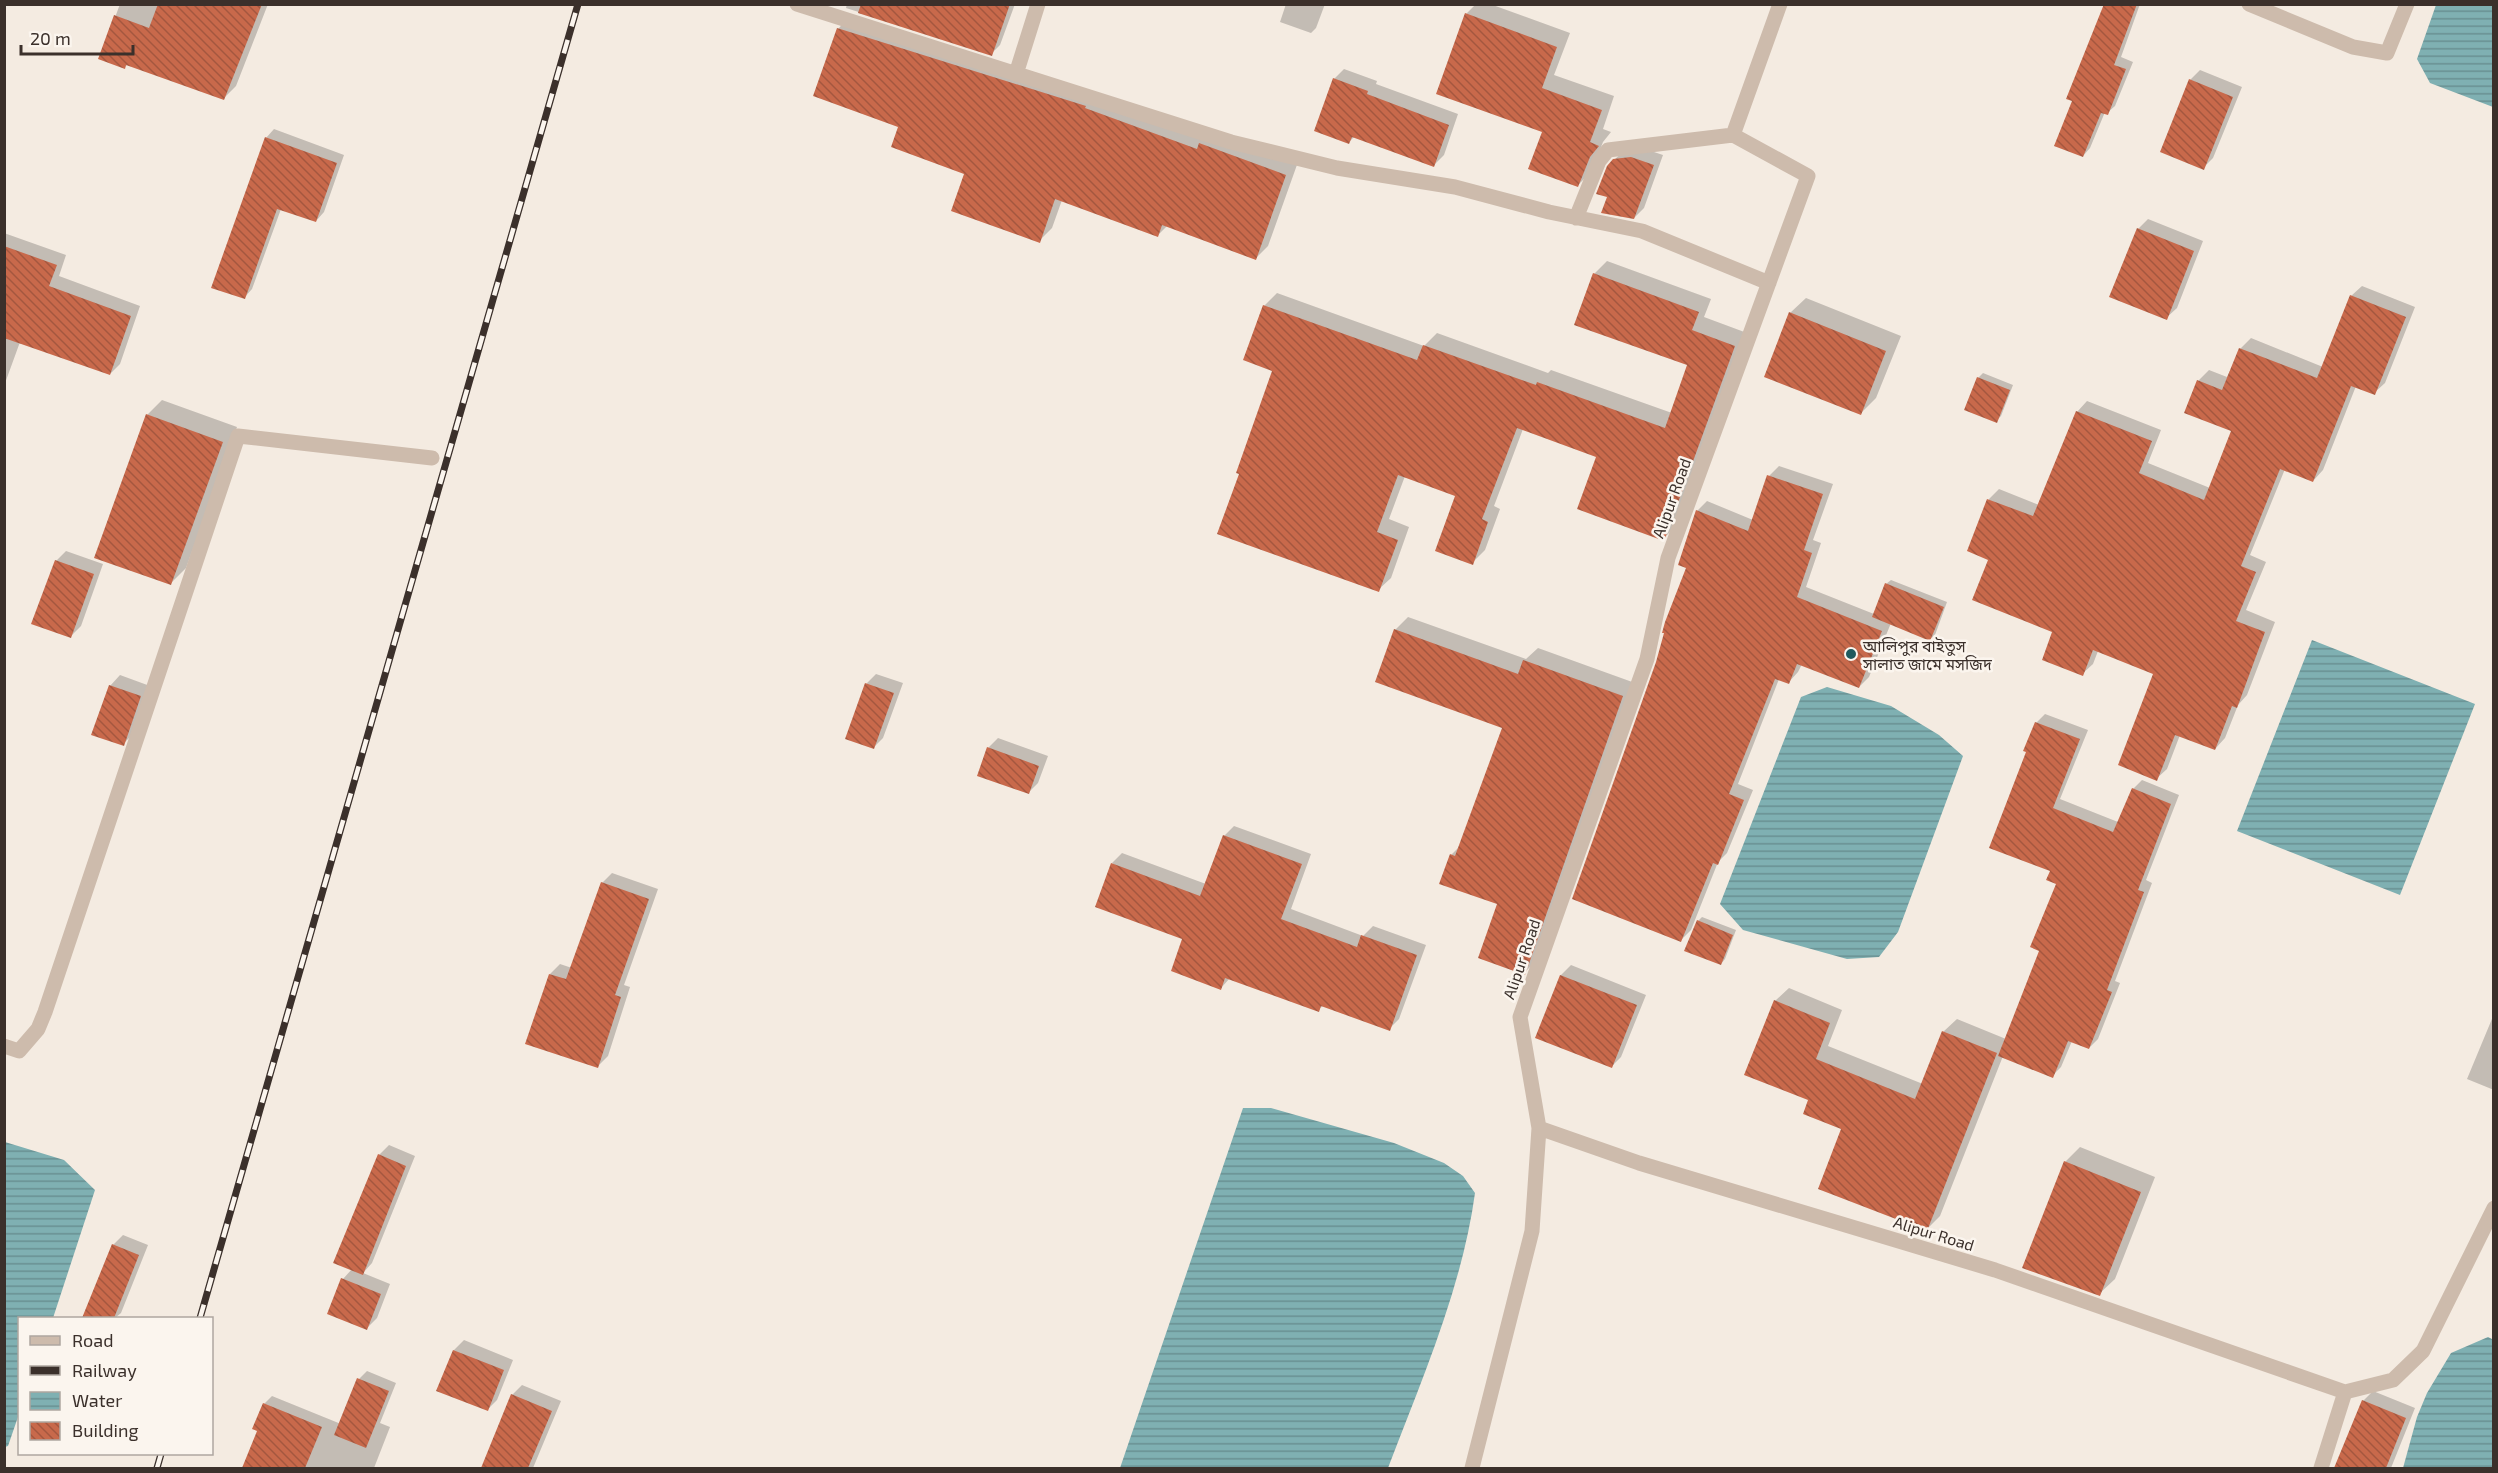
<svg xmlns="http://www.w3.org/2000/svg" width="2498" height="1473" font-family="'Exo 2','Noto Sans Bengali',sans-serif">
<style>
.water{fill:url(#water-rules)}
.shadow{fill:#0003}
.building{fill:url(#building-back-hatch)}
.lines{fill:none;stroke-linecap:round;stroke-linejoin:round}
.minor{stroke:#cdbbac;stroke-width:15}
.rail-casing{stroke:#3b302b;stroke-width:7}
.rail{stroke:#fbf5ee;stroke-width:4.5;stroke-dasharray:14;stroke-linecap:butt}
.poi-dot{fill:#1f5a5e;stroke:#fbf5ee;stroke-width:2}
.labels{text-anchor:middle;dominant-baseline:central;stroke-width:5;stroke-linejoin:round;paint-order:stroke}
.street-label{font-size:16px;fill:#3b302b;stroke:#fbf5ee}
.poi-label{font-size:16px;fill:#3b302b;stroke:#fbf5ee;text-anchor:start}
</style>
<defs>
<pattern id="water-rules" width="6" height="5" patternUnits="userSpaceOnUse" patternTransform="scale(1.5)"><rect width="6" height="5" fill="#7fb0b2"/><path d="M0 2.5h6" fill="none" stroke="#699091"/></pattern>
<pattern id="building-back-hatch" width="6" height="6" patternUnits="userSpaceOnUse" patternTransform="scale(1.5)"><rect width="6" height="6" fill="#c8694b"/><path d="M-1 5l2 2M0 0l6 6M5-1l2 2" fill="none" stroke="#a4573f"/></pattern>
</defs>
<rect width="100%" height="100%" fill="#f4ebe1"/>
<path class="water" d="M 2436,5 L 2493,5 L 2493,107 L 2430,83 L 2417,59 Z
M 2312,640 L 2475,704 L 2400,895 L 2237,831 Z
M 1827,687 L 1891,706 L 1939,735 L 1963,756 L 1898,932 L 1879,957 L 1847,959 L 1743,930 L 1720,904 L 1801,697 Z
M 1243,1108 L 1271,1108 L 1394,1143 L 1444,1163 L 1463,1176 L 1475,1193 C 1462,1288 1422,1379 1388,1468 L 1120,1468 Z
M 5,1142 L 64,1160 L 95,1190 L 53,1318 L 20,1318 L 19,1414 L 8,1446 L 5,1447 Z
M 2488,1337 L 2494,1340 L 2493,1468 L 2403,1468 L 2417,1417 L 2427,1393 L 2451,1353 Z"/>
<path class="shadow" d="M 120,4 L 268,4 L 236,86 L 224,98 L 128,64 L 124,68 L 100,58 Z
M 847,4 L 1015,4 L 1000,45 L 991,54 L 846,8 Z
M 1286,4 L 1325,4 L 1316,28 L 1311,33 L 1280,22 Z
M 1476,4 L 1490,4 L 1570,33 L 1554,75 L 1614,96 L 1603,129 L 1611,132 L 1603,142 L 1591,172 L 1578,185 L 1466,14 Z
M 2106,4 L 2140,4 L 2121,57 L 2133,62 L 2115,106 L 2107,113 L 2105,112 L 2090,148 L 2083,156 L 2074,100 Z
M 851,15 L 1298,162 L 1268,246 L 1256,258 L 1167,226 L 1158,235 L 1062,200 L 1052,228 L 1039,241 L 966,173 L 900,127 L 815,95 L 839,28 Z
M 1344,69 L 1377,81 L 1376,84 L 1458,114 L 1444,155 L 1434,165 L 1355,136 L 1349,142 L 1334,79 Z
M 2200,70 L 2242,87 L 2213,158 L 2203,168 L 2190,80 Z
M 274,129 L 344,155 L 324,212 L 316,221 L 281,209 L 252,289 L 244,298 L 266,138 Z
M 1642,148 L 1663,155 L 1644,208 L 1634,218 L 1608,197 L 1614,160 L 1625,150 Z
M 2148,219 L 2203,241 L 2177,308 L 2166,318 L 2138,229 Z
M 4,233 L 66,255 L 59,276 L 140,306 L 120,364 L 110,374 L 20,342 L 4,386 Z
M 1607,261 L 1711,299 L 1704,317 L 1747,333 L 1676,526 L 1663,539 L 1598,456 L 1523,429 L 1494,506 L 1500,509 L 1485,550 L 1472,563 L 1457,495 L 1405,476 L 1389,519 L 1409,527 L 1391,578 L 1378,590 L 1241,473 L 1274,370 L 1264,306 L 1277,293 L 1424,346 L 1437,333 L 1548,373 L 1551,370 L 1672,413 L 1689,365 L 1594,274 Z
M 2362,286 L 2415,307 L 2385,383 L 2374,393 L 2356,386 L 2323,470 L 2313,481 L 2285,469 L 2250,555 L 2266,562 L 2246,610 L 2275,622 L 2247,695 L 2238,705 L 2225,738 L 2215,749 L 2180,735 L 2167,769 L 2156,779 L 2155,673 L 2098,651 L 2093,664 L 2082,674 L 2054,631 L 1990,559 L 1969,550 L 1989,499 L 1999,489 L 2039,505 L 2077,412 L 2087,401 L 2161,430 L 2148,463 L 2210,488 L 2233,431 L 2186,412 L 2199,380 L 2209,370 L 2227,377 L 2240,349 L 2251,338 L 2323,367 L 2351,296 Z
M 1806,298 L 1901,336 L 1876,398 L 1861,413 L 1790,313 Z
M 1983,373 L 2013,385 L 2001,416 L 1996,421 L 1978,378 Z
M 162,400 L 237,427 L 186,568 L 171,583 L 147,415 Z
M 1779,466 L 1833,484 L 1813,540 L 1821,543 L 1806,587 L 1874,614 L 1886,584 L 1891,580 L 1947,602 L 1935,635 L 1930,639 L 1891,623 L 1869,677 L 1859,687 L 1802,664 L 1798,672 L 1788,683 L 1779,679 L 1738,784 L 1753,790 L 1727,853 L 1718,862 L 1691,930 L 1681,940 L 1658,663 L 1688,567 L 1697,511 L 1707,501 L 1753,520 L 1769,476 Z
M 66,551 L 103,564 L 81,626 L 71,636 L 56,561 Z
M 1408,617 L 1526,659 L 1538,648 L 1635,683 L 1537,960 L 1524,973 L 1499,903 L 1451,855 L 1460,846 L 1503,727 L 1395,630 Z
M 876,674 L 903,683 L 883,738 L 873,748 L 866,684 Z
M 120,675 L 150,686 L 133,734 L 123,744 L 110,686 Z
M 2045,714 L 2088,730 L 2060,799 L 2118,822 L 2133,789 L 2142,780 L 2179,795 L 2146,880 L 2152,883 L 2115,981 L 2120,983 L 2098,1039 L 2089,1048 L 2072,1041 L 2061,1067 L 2052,1076 L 2003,1056 L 1940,1216 L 1927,1229 L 1843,1128 L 1810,1100 L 1775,1001 L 1789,988 L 1842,1010 L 1828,1046 L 1923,1084 L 1943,1032 L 1957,1019 L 2006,1039 L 2041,950 L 2058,883 L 2052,871 L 2028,752 L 2036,723 Z
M 998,738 L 1048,756 L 1038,783 L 1028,793 L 988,748 Z
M 1234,826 L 1311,854 L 1291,909 L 1363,936 L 1373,926 L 1426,945 L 1399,1019 L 1389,1029 L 1324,1005 L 1318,1010 L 1230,978 L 1221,988 L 1184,939 L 1112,863 L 1122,853 L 1206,884 L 1224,836 Z
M 612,873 L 658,889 L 624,985 L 630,987 L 608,1056 L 598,1066 L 550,974 L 560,964 L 572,968 L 602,883 Z
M 1702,917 L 1736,930 L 1725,959 L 1721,964 L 1698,921 Z
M 1571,965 L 1646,995 L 1621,1057 L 1611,1067 L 1537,1037 L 1561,975 Z
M 2494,1014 L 2494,1090 L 2467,1079 Z
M 389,1145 L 415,1156 L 372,1263 L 363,1273 L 390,1284 L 377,1318 L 367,1328 L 343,1279 L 352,1269 L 379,1155 Z
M 2080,1147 L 2155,1177 L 2115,1279 L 2099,1294 L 2065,1162 Z
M 123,1235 L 148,1245 L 121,1313 L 115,1318 L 100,1318 L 86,1313 L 113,1245 Z
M 464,1340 L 513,1360 L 497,1400 L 487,1410 L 438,1390 L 454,1350 Z
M 367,1371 L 396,1383 L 380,1423 L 390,1427 L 374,1468 L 244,1468 L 259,1430 L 264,1404 L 272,1396 L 341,1424 L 359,1379 Z
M 522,1385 L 561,1401 L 533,1468 L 483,1468 L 512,1395 Z
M 2373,1391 L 2415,1408 L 2391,1468 L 2336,1468 L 2363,1401 Z"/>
<path class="building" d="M 158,4 L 262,4 L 224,100 L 126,65 L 125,69 L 98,59 L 114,15 L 149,28 Z
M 861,4 L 1010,4 L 992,56 L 858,13 Z
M 2104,4 L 2137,4 L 2114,65 L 2126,69 L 2108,115 L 2101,113 L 2083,157 L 2054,146 L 2072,101 L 2066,99 Z
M 1465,13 L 1557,47 L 1542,88 L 1602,110 L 1590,142 L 1599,146 L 1590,157 L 1578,187 L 1528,169 L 1542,132 L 1436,94 Z
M 837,28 L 1086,106 L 1085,108 L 1197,149 L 1199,143 L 1286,175 L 1256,260 L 1162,225 L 1158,237 L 1055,199 L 1040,243 L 951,211 L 964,174 L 891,147 L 898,127 L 813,96 Z
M 1333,78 L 1368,91 L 1367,94 L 1449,125 L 1434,167 L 1352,137 L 1349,144 L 1314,131 Z
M 2189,79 L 2233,97 L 2204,170 L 2160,152 Z
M 265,137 L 337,163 L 316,222 L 277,209 L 245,299 L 211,288 Z
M 1631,157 L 1654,165 L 1634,219 L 1601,213 L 1607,197 L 1596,194 L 1607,166 L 1613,159 Z
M 2137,228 L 2194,251 L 2167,320 L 2109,297 Z
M 4,246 L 57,265 L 49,286 L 131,316 L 110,375 L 4,338 Z
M 1593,273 L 1699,312 L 1692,330 L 1735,346 L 1664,541 L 1577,509 L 1596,457 L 1517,428 L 1482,519 L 1488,522 L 1473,565 L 1435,551 L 1455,496 L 1398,475 L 1377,532 L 1398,540 L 1379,592 L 1217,534 L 1239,474 L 1236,473 L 1272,371 L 1243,360 L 1263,305 L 1417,360 L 1423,345 L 1536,385 L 1537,382 L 1665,428 L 1687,365 L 1574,325 Z
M 2350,295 L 2406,317 L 2375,395 L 2351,386 L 2313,482 L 2280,469 L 2241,566 L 2256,572 L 2236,621 L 2265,632 L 2237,708 L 2232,706 L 2215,750 L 2175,735 L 2157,781 L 2118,765 L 2153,674 L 2093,650 L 2083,676 L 2042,660 L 2052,632 L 1972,600 L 1988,560 L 1967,551 L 1987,499 L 2033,516 L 2076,411 L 2152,441 L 2139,473 L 2204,500 L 2231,431 L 2184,413 L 2197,380 L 2222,390 L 2239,348 L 2317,378 Z
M 1789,312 L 1886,351 L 1861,415 L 1764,377 Z
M 1977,377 L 2010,390 L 1997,423 L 1964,410 Z
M 146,414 L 223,442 L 171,585 L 94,558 Z
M 1767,475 L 1823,494 L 1804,550 L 1812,553 L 1797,597 L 1882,631 L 1859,688 L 1797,664 L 1789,684 L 1775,679 L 1729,794 L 1744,800 L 1718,865 L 1713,863 L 1681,942 L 1572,899 L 1656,662 L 1664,633 L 1662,633 L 1665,622 L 1686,568 L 1678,565 L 1696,510 L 1748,531 Z
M 55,560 L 94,574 L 71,638 L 31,624 Z
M 1885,583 L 1944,607 L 1930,641 L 1872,617 Z
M 1394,629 L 1518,674 L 1523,660 L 1623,696 L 1525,975 L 1478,958 L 1497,904 L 1439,884 L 1450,854 L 1455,856 L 1502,728 L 1375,682 Z
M 865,683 L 894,693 L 874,749 L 845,739 Z
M 109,685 L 141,696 L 124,746 L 91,735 Z
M 2035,722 L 2080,739 L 2053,808 L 2113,832 L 2132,788 L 2171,804 L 2138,890 L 2144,892 L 2107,990 L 2112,992 L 2089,1049 L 2068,1041 L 2053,1078 L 1998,1056 L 2039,951 L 2030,947 L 2056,884 L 2046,880 L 2050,871 L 1989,848 L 2026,752 L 2023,751 Z
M 987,747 L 1039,766 L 1029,794 L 977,776 Z
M 1223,835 L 1302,864 L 1281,919 L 1357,947 L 1361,935 L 1417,955 L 1390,1031 L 1321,1006 L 1319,1012 L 1225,978 L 1221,990 L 1171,971 L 1182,939 L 1095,907 L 1111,863 L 1200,896 Z
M 601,882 L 649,899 L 615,995 L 621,997 L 598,1068 L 525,1044 L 549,974 L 566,979 Z
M 1697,920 L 1733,935 L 1721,965 L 1684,951 Z
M 1560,975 L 1637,1005 L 1612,1068 L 1535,1038 Z
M 1774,1000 L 1830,1023 L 1816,1059 L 1915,1099 L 1942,1031 L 1997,1053 L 1927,1231 L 1818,1189 L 1841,1129 L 1803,1114 L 1808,1100 L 1744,1075 Z
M 378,1154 L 406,1166 L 363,1275 L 333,1263 Z
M 2064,1161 L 2141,1192 L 2100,1296 L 2022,1268 Z
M 112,1244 L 139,1255 L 114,1318 L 82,1318 Z
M 341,1278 L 381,1294 L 367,1330 L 327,1314 Z
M 453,1350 L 504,1370 L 488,1411 L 436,1391 Z
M 357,1378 L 389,1391 L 366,1448 L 334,1435 Z
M 511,1394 L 552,1411 L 528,1468 L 481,1468 Z
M 2362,1400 L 2406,1418 L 2386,1468 L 2334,1468 Z
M 263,1403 L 322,1427 L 305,1468 L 242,1468 L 257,1431 L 252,1429 Z"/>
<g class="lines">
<path class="minor" d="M 797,4 L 1231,142 L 1337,168 L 1455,187 L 1549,212 L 1642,231 L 1769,283
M 1780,4 L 1733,135 L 1808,176 L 1668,558 L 1647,659 L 1520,1017 L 1539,1128 L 1639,1163 L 1995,1270 L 2345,1392 L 2321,1468
M 2249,4 L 2353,47 L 2387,53 L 2407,4
M 1016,74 L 1038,4
M 1576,218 L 1599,161 L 1608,150 L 1733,135
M 4,1046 L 19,1051 L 38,1029 L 45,1012 L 238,436 L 432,458
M 2345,1392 L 2393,1380 L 2423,1351 L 2494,1208
M 1472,1468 L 1532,1231 L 1539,1128"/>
<g class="rail-casing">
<path id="rail" d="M 200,1318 L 578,4
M 157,1468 L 161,1454"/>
</g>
<use href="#rail" class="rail"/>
</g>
<circle class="poi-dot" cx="1851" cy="654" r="6"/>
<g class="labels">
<g class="street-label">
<text transform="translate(1671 498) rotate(-70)">Alipur Road</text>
<text transform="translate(1521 959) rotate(-71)">Alipur Road</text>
<text transform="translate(1934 1233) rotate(17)">Alipur Road</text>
</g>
<g class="poi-label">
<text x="1863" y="645">আলিপুর বাইতুস<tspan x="1863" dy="18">সালাত জামে মসজিদ</tspan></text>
</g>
</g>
<rect width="2498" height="1473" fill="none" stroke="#3b302b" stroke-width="12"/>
<rect x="18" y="1317" width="195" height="138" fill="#fbf5ee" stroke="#aea6a0" stroke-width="1.5"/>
<rect x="30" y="1336" width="30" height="9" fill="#cdbbac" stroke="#aea6a0" stroke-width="1.5"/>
<text x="72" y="1347" font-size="18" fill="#3b302b">Road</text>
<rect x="30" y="1366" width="30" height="9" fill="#3b302b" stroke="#aea6a0" stroke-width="1.5"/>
<text x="72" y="1377" font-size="18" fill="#3b302b">Railway</text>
<rect x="30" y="1392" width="30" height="18" fill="url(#water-rules)" stroke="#aea6a0" stroke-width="1.5"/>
<text x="72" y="1407" font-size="18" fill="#3b302b">Water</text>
<rect x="30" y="1422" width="30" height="18" fill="url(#building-back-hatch)" stroke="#aea6a0" stroke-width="1.5"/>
<text x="72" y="1437" font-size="18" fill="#3b302b">Building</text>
<path d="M21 45v9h112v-9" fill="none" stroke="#3b302b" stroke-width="3"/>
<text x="30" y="45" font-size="18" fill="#3b302b" stroke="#fbf5ee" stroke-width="4.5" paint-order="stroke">20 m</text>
</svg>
